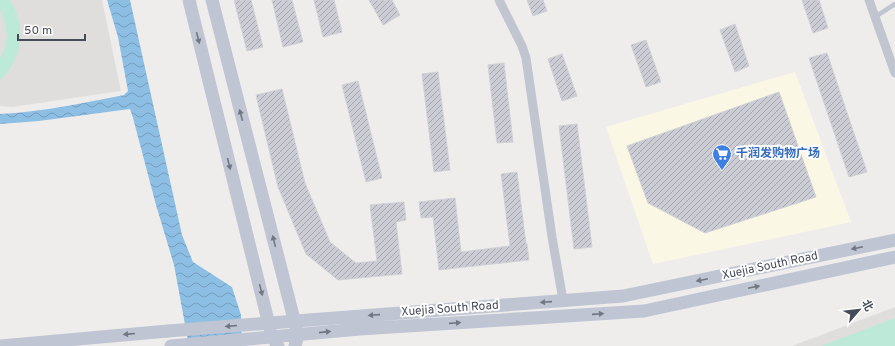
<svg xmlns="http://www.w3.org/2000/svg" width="895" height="346" font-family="Overpass,'Noto Sans SC',sans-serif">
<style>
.commercial{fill:#faf8e5}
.education{fill:#e0dedd}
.green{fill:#bdead8}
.water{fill:url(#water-waves)}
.building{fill:url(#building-hatch);stroke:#d0d1d7}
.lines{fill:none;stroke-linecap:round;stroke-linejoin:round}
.lane{stroke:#c0c5d0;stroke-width:4.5}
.street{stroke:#c0c5d0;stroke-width:9}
.secondary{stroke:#c0c5d4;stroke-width:13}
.secondary-bridge{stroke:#c0c5d4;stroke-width:13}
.oneway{fill:#717683}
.labels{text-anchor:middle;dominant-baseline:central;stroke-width:4;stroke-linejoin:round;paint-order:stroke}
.shop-label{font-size:12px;font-weight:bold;fill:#366cbe;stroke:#fff;text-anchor:start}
.street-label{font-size:12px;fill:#464b58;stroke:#fff}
</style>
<defs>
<pattern id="water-waves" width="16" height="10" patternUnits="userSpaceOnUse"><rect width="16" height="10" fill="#8dbee4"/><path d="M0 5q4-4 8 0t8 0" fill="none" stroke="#759cbc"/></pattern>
<pattern id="building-hatch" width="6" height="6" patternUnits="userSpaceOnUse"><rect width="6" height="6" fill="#cccdd4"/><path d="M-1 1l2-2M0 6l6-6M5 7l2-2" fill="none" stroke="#a7a8af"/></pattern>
</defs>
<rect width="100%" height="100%" fill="#efedec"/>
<path class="commercial" d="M 795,72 L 851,222 L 653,264 L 606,127 Z"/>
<path class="education" d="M 0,0 L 102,0 L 121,91 L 12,107 L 0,106 Z
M 895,307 L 895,346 L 792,346 Z"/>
<path class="green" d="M 0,0 L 10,0 C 27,25 23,60 0,80 L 0,58 L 5,48 L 7,36 L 5,23 L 0,9 Z
M 895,318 L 895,346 L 821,346 Z"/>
<path class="water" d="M 107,0 L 130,0 L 182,235 L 193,262 L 232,287 L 241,315 L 242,346 L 189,346 L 174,265 L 156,205 L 133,118 L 130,109 L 39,121 L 0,124 L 0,114 C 41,112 84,103 124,95 L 128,91 L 118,37 Z"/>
<path class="building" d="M 234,0 L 251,0 L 263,47 L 247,51 Z
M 272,0 L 292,0 L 303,42 L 283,47 Z
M 314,0 L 334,0 L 342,32 L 323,37 Z
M 369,0 L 392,0 L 400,15 L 383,25 Z
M 527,0 L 543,0 L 547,11 L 533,16 Z
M 802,0 L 819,0 L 828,28 L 813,33 Z
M 735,24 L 749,66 L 735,72 L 720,30 Z
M 646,40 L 661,82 L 646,87 L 631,45 Z
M 827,53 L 867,172 L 849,177 L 809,58 Z
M 562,54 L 577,96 L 562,101 L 548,59 Z
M 504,63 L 513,142 L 497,143 L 488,65 Z
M 438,72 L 450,170 L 434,172 L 422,74 Z
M 358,81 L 382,178 L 366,182 L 342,85 Z
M 282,89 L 305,183 L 330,242 L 356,263 L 377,261 L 370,205 L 404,202 L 406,220 L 396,222 L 402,274 L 338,280 L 306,254 L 278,187 L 256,95 Z
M 779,92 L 816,197 L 705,233 L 648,203 L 627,146 Z
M 577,124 L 592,247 L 574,249 L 559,126 Z
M 517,172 L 526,244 L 527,244 L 529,260 L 439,270 L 433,217 L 421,218 L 419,202 L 455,198 L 461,252 L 510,246 L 501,174 Z"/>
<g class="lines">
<path class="lane" d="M 875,17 L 895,4"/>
<path class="street" d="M 499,0 L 522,46 L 526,58 L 552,237 L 563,300
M 869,0 L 895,73"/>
<path class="secondary" d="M 189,0 L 272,337 L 278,346
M 212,0 L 298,335 L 295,346
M 270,323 L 623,296 L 895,240
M 0,346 L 168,331
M 171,346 L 360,329 L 644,311 L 895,257"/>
<path class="secondary-bridge" d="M 168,331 L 270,323"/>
</g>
<defs><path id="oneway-solid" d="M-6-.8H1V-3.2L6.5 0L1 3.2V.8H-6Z"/></defs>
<g class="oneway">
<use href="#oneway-solid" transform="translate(198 38) rotate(76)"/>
<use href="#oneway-solid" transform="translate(241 115) rotate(-104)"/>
<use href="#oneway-solid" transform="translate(229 164) rotate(76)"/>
<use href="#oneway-solid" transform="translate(274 241) rotate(-104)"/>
<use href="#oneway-solid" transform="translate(857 248) rotate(168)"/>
<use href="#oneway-solid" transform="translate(702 280) rotate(168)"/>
<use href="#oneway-solid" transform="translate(754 287) rotate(-12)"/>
<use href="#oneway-solid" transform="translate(261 290) rotate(76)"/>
<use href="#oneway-solid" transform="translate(546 302) rotate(176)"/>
<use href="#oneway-solid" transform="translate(598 314) rotate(-4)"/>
<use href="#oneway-solid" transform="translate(374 315) rotate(176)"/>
<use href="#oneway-solid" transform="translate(455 323) rotate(-4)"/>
<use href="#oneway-solid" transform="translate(231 326) rotate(175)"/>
<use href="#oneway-solid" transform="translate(325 332) rotate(-6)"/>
<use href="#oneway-solid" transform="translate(129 334) rotate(175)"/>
</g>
<defs>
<g id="supermarket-pin" transform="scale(1)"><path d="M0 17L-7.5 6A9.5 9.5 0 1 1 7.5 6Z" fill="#3f7fe0" stroke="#fff"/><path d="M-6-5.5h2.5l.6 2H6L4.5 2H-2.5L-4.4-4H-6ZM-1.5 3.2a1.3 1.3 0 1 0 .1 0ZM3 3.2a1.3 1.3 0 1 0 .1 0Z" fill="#fff"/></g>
</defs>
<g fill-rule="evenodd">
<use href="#supermarket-pin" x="722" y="154"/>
</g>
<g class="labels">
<g class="shop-label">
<text x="736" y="154">千润发购物广场</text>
</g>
<g class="street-label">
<text transform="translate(770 266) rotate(-12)">Xuejia South Road</text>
<text transform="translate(450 309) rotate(-4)">Xuejia South Road</text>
</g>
</g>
<g transform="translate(859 310) rotate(62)" stroke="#ffffff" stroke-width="3" paint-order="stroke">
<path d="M0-3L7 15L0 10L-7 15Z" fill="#464b58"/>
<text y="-6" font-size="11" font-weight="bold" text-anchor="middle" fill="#464b58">北</text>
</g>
<path d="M18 34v6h67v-6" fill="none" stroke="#464b58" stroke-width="2"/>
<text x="24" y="34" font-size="12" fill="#464b58" stroke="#ffffff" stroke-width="3" paint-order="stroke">50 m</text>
</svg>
